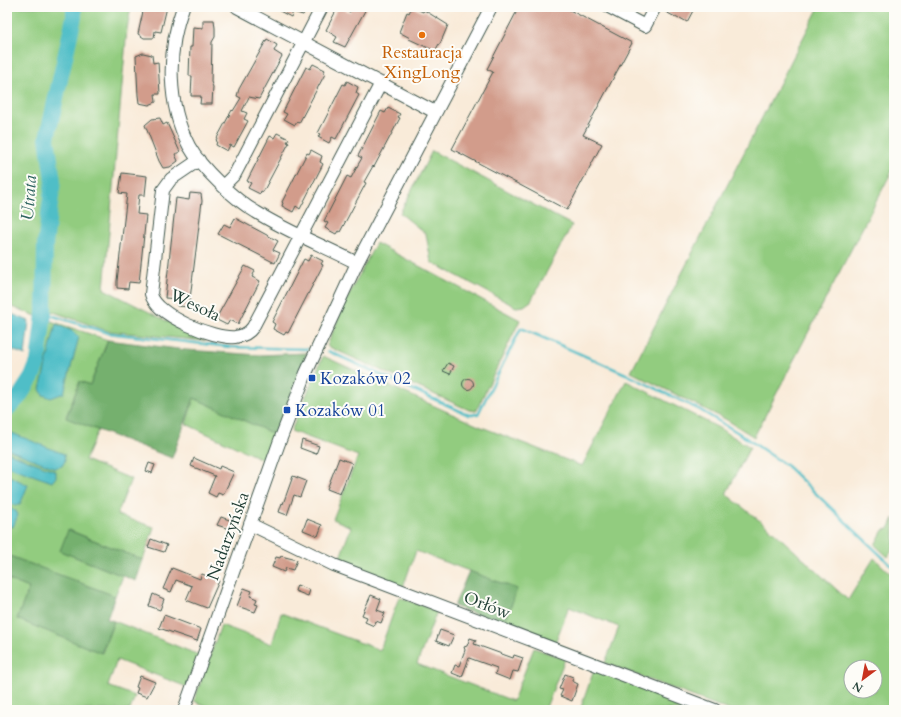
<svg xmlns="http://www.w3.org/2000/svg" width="901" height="717" font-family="Cardo,serif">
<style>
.green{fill:#92cc7f;stroke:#58845a;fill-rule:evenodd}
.forest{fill:#75b06e;stroke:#4a7651}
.water{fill:#50bec7;stroke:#387e7e}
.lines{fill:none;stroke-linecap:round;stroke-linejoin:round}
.stream{stroke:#50bec7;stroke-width:2.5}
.river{stroke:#50bec7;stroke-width:16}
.building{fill:#d29c8b}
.minor-casing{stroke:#40574d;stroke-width:14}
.minor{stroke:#fff;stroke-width:12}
.food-dot{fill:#e8710a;stroke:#fdfcf7;stroke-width:1.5}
.transit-dot{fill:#1a4fb4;stroke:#fdfcf7;stroke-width:1.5}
.labels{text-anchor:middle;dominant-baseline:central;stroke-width:4;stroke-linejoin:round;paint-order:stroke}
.food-label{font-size:17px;fill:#c56008;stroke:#fdfcf7}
.street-label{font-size:17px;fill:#1f3d34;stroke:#fdfcf7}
.transit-label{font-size:17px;fill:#164399;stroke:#fdfcf7;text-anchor:start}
.water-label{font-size:18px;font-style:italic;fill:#2e6460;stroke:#fdfcf7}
</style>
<rect width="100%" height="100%" fill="#fdfcf7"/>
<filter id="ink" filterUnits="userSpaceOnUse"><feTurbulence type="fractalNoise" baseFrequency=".025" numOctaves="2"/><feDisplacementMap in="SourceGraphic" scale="8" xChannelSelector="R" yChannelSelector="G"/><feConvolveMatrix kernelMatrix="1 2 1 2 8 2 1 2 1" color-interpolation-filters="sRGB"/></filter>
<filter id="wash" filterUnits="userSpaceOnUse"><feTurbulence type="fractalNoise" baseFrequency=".012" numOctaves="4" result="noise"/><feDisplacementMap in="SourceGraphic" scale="16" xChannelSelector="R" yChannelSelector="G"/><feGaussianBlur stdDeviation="0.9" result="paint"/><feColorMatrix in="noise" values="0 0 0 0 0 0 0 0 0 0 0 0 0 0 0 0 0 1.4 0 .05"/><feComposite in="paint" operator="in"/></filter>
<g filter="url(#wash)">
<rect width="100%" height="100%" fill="#f9ebd9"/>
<path class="green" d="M 7,7 L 131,7 L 127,29 L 104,289 L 206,341 L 108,331 L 48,310 L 48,320 L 108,340 L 90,385 L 80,381 L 66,417 L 98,430 L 85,460 L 131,479 L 117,515 L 154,527 L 143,560 L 69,530 L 60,551 L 123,576 L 115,596 L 7,555 L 7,415 C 19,402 34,387 40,370 C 46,354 46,336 47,320 L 7,305 Z
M 819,7 L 894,7 L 894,167 L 754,437 L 727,420 L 631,372 Z
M 432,151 L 572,225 L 531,301 L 524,306 L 516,307 L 431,262 L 426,234 L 400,213 Z
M 376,243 L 520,320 L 476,411 L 469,410 L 327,346 L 345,302 Z
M 323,356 L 479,426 L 582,466 L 626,381 L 717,427 L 750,447 L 726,494 L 774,532 L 848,600 L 874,558 L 894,577 L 894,710 L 729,710 L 605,663 L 619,627 L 569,607 L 555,643 L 504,625 L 517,589 L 416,551 L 403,587 L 338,563 L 351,527 L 333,519 L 358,456 L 291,431 ZM 851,667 L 875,667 L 875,691 L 851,691 Z
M 194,398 L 276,435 L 266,461 L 186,424 Z
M 894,518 L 894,547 L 888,557 L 875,545 L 883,530 L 889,529 Z
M 7,579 L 29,588 L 17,619 L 102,653 L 114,621 L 199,655 L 187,687 L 117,660 L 108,686 L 135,696 L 130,710 L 7,710 Z
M 399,597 L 437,611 L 417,664 L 513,701 L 534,648 L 565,659 L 545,710 L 217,710 L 194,701 L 221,625 L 272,644 L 281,613 L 380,650 Z
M 594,670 L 698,710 L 580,710 Z"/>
<path class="forest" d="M 108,340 L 186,350 L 259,355 L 307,353 L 276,435 L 194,398 L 172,458 L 66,418 L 80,381 L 90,385 Z
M 68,530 L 143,560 L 136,581 L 60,551 Z
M 7,555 L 115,596 L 107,619 L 114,621 L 101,653 L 17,619 L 29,588 L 7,579 Z
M 469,571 L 517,589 L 504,625 L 454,606 Z"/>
<path class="water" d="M 7,312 L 29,321 L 25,355 L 7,348 Z
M 56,324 L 72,331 L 79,337 L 64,393 L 51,398 L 43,395 L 40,389 Z
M 7,431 L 64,454 L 65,461 L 62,466 L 55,468 L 7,449 Z
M 7,452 L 56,471 L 56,477 L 52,482 L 7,466 Z
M 7,475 L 28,485 L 20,505 L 14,505 L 7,502 Z
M 7,507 L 16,511 L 18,515 L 13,527 L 7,526 Z"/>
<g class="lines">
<path class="stream" d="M 44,313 L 108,333 L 230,347 L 307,349
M 328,351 L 469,415 L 478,414 L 521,328 L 626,374 L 700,410 L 737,432 L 787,466 L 894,568"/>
<path class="river" d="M 7,409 L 19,397 L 32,377 L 38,362 L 44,313 L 45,245 L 53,181 L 47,138 L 74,17 L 74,7"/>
</g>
<g id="blocks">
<path class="building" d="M 144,7 L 167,7 L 161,32 L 155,31 L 154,38 L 144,38 L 138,34 Z
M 272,7 L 307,7 L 303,15 L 293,12 L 291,17 Z
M 338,7 L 350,12 L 353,7 L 367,7 L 345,47 L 334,42 L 337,37 L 326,30 Z
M 412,7 L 423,12 L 424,10 L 448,25 L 440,44 L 439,44 L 435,51 L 409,39 L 410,38 L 399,32 L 407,12 L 409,13 Z
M 519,7 L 564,7 L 632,43 L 583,135 L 602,144 L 567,210 L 452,149 L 493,72 L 487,69 Z
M 662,7 L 695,7 L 687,22 L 680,18 L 679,19 L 662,10 Z
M 203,20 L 214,20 L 215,28 L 215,37 L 212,42 L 211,82 L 213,87 L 212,104 L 200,104 L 201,96 L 191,96 L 192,76 L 189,76 L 190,47 L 192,47 L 193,27 L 203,28 Z
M 267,39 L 277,45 L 274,51 L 282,56 L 259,99 L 249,97 L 242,111 L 247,113 L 244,119 L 248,121 L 234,147 L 230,145 L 227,151 L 216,145 L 217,141 L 216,140 L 232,110 L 233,111 L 241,98 L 237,96 L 239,89 Z
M 143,53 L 152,55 L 153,63 L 158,62 L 160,94 L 155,94 L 156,102 L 149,105 L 139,103 L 138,95 L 136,56 Z
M 313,64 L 325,70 L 323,73 L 325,74 L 299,123 L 297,122 L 295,125 L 284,119 L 287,114 L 283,112 L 306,67 L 310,69 Z
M 347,81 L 358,87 L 356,93 L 359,95 L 336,139 L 332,137 L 329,143 L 318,137 L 320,134 L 318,133 L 343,84 L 345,85 Z
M 388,108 L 400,114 L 398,117 L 400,118 L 374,167 L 373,166 L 364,182 L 366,183 L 340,232 L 338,231 L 336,234 L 325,228 L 328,223 L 324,221 L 347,176 L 351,178 L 359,163 L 362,158 L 358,156 L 381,111 L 385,113 Z
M 160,118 L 163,125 L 167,123 L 180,152 L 175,154 L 178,161 L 170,167 L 163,168 L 159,161 L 145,125 L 152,119 Z
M 277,133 L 289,139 L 287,142 L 289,143 L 263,192 L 261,191 L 260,194 L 248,188 L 251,183 L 247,181 L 270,136 L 274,138 Z
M 311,150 L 322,156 L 320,162 L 323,164 L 300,209 L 296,206 L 293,212 L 282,206 L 283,203 L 282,202 L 307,153 L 309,154 Z
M 122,173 L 147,176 L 145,195 L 139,195 L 137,214 L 146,215 L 139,283 L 129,282 L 128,289 L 117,288 L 117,281 L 127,194 L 119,193 Z
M 190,193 L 201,194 L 202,201 L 189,307 L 177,306 L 178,299 L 165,298 L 176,198 L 189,200 Z
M 235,218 L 278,241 L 273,250 L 280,253 L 275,263 L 218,234 L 224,224 L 230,227 Z
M 311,255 L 323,261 L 321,264 L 323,265 L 288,333 L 286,332 L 284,335 L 273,329 L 275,324 L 272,322 L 304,259 L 308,261 Z
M 245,266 L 255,271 L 252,277 L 260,281 L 238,324 L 230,320 L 227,325 L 217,320 L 218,315 Z
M 448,363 L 454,366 L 450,374 L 443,371 Z
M462.5 384a5.5 5.5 0 1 1 11 0a5.5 5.5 0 1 1-11 0Z
M 302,440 L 319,446 L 316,454 L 300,448 Z
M 194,458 L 219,469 L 220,466 L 234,472 L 223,495 L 218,493 L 216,497 L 208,493 L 215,476 L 191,466 Z
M 339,458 L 352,463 L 340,494 L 327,489 Z
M 149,463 L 155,465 L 152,473 L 146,471 Z
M 293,476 L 306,481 L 300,497 L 294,495 L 287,515 L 279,512 L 282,503 L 283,504 Z
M 221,517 L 235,522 L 232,530 L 217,525 Z
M 307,519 L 322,525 L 318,536 L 303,530 Z
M 151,539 L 167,545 L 164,552 L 148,547 Z
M 281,556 L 297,560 L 293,570 L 286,568 L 284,572 L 272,567 L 276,557 L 280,558 Z
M 172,568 L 200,579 L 202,574 L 219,581 L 207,608 L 186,600 L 192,586 L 176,580 L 171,592 L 163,589 Z
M 297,585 L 310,590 L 308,596 L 295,591 Z
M 244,588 L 252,591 L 250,596 L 257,599 L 255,604 L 258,605 L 255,612 L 237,606 Z
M 153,594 L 164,599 L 160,610 L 149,606 Z
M 371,595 L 381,599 L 377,610 L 385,613 L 381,623 L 376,621 L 374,626 L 365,622 L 367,617 L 362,615 Z
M 164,615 L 201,629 L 197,641 L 159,628 Z
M 440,630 L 454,635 L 449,646 L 436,641 Z
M 470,638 L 476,640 L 474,644 L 513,658 L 514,655 L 523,658 L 518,672 L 513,671 L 510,680 L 495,674 L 497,668 L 469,658 L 462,677 L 452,673 L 455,665 L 459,666 L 465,650 L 464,647 L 467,646 Z
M 565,674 L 573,677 L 572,681 L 578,684 L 572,701 L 560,696 L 563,690 L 559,689 Z
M 140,676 L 155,682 L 147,697 L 136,693 L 138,688 L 136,687 Z"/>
</g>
</g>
<g filter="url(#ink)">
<use href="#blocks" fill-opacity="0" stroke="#40574d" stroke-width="1"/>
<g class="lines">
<g class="minor-casing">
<path id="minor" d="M 183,7 C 167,51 167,104 189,146 C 201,168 235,200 256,212 C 288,232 324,246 357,263
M 237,7 L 435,112
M 609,7 L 645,26 L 655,7
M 199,160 L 171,179 L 163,190 L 151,294 C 156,316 214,339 235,337 C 243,336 249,333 253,327 L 381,83
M 223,186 L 235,174 L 322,7
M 250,524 L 334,565 L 715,710
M 184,710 L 279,443 L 306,373 L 357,263 L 491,7"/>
</g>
<use href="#minor" class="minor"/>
</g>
</g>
<circle class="food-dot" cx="422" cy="35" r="4"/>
<g class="transit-dot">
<rect x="308" y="374" width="8" height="8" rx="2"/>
<rect x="283" y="406" width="8" height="8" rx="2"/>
</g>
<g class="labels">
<g class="food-label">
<text x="422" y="52">Restauracja<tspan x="422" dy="20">XingLong</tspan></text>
</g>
<g class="street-label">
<text transform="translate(195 305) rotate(25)">Wesoła</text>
<text transform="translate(228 536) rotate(-70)">Nadarzyńska</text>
<text transform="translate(487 605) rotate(21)">Orłów</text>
</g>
<g class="transit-label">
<text x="320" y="378">Kozaków 02</text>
<text x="295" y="410">Kozaków 01</text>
</g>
<g class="water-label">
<text transform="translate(29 198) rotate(-86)">Utrata</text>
</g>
</g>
<rect width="901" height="717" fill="none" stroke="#fdfcf7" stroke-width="24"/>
<g transform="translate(863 679) rotate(212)"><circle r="19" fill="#fdfcf7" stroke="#a4b0a9"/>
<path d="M0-3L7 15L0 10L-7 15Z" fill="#c8321e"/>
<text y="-6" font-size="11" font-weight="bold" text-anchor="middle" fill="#1f3d34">N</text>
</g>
</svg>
